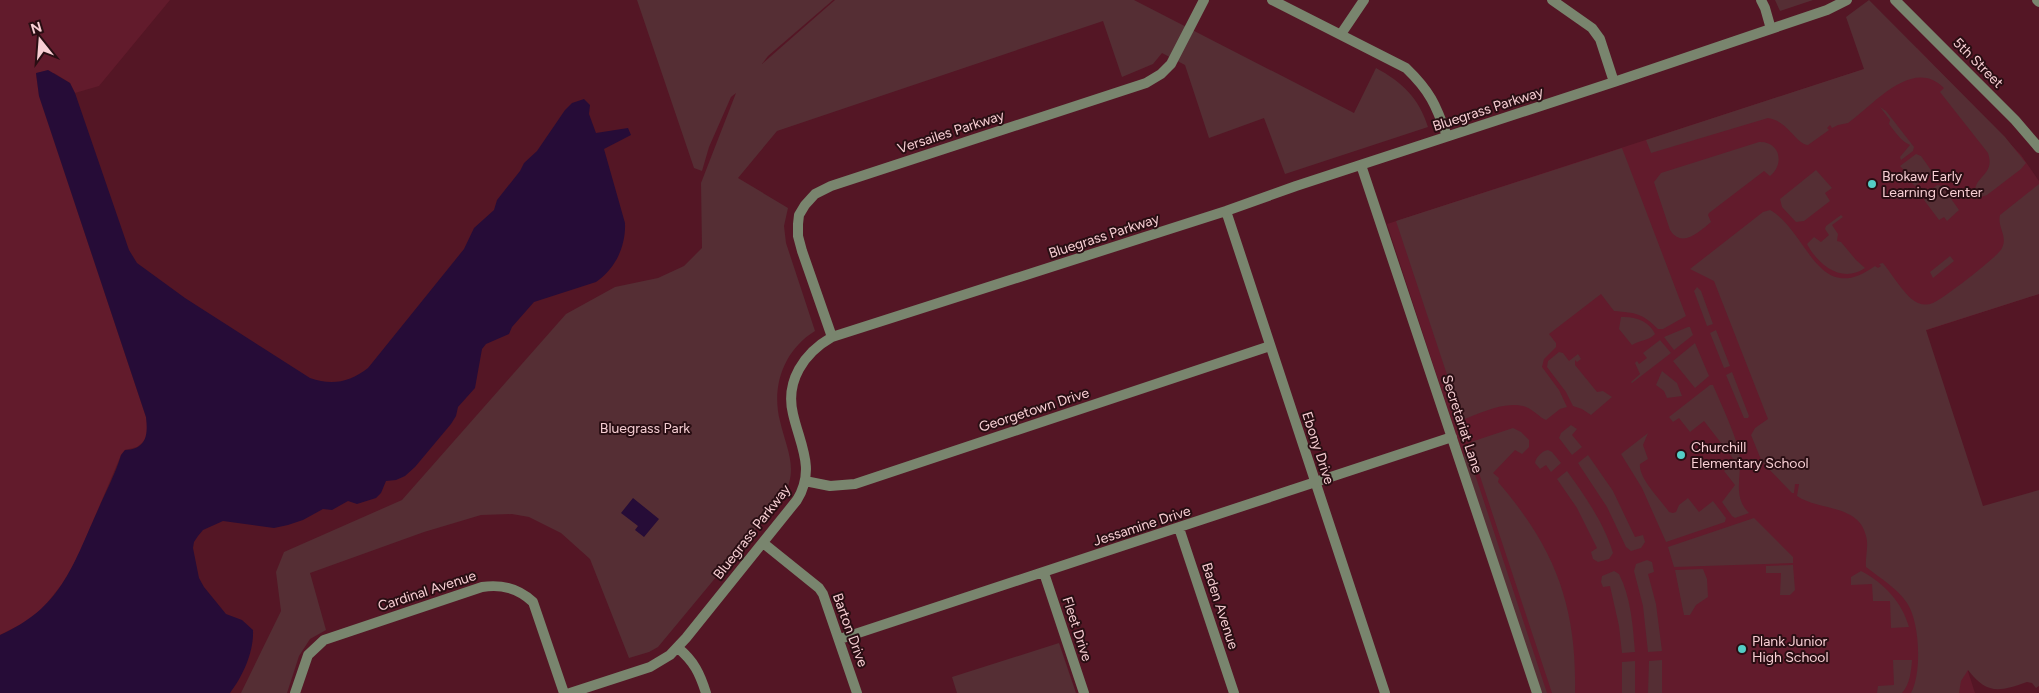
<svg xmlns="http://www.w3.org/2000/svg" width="2039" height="693" font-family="Figtree,sans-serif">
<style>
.built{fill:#621b2c}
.green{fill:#552e34}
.water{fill:#260c37}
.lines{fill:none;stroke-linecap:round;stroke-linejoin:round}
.minor{stroke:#79856e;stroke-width:10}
.tertiary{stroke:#79856e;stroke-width:10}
.poi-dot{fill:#54cdc6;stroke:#290e13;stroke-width:2}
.labels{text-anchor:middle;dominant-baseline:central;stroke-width:4;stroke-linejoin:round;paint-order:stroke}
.street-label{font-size:14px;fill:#f8cfd4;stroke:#290e13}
.poi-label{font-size:14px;fill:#f8cfd4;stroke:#290e13;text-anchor:start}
.park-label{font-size:14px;fill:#f4cdd2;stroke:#290e13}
</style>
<rect width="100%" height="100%" fill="#541625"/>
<path class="built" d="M 0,0 L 170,0 L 99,86 L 75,93 L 70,83 L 54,73 L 36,74 L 39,96 L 146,417 L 148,430 L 147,437 L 142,443 L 137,447 L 125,450 L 121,455 L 77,559 L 62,584 L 43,608 L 31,619 L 0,635 Z
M 1917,48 L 2021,155 L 2039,181 L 2039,294 L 1865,350 L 1975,693 L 1541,693 L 1387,224 L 1864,69 Z"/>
<path class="green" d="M 637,0 L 833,0 L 768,56 L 762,64 L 835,0 L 1134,0 L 1354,113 L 1376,68 C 1402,82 1419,98 1428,127 L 1285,174 L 1264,118 L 1209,138 L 1185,65 L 1162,53 L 1153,64 L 1122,77 L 1103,21 L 777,131 L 738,178 L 788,208 L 784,226 L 786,243 L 815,331 C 784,350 771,386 780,421 C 786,448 799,468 784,495 L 658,647 L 649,652 L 629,658 L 590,559 L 561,533 L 529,517 L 512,514 L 481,515 L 424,532 L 310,573 L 326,630 L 310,639 L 299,656 L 287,693 L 241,693 L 281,611 L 276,572 L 284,552 L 402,500 L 566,314 L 615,287 L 658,278 L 684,266 L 702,248 L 701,183 L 736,93 L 731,97 L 709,147 L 702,171 L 694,168 Z
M 1775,0 L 1813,0 L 1780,11 Z
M 1869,0 L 2005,137 L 2026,163 L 2021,169 L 1987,195 L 1981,197 L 1975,190 C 1977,175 1995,174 1988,153 L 1940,92 L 1944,88 C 1913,56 1873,105 1848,123 L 1838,125 L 1832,128 L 1830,125 L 1827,128 L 1829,130 L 1808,145 C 1796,144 1788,121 1768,118 L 1651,153 L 1646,140 L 1864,69 L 1846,17 Z
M 1880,107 L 1886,111 L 1914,147 L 1913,151 L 1901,160 L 1900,157 L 1910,145 C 1901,141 1895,132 1889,124 L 1890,120 Z
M 1759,142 C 1780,141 1785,164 1770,176 L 1764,171 L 1709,213 L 1708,215 L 1711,222 C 1700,231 1682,249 1670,230 L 1654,182 L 1661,173 Z
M 1622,148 L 1686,316 L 1663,329 L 1658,329 C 1642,313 1636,313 1614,311 L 1601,294 L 1549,334 L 1556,343 L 1556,347 L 1544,359 L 1542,367 L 1559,390 L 1567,407 L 1560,409 L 1546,420 C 1539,417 1534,410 1526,407 C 1506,400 1481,413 1462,420 L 1396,221 Z
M 1916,154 L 1921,156 L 1933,173 L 1915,186 L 1911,182 L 1911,177 L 1900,166 Z
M 1816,170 L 1832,188 L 1825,193 L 1830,201 L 1804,221 L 1796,222 L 1782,207 L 1780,199 Z
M 2039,184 L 2039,294 L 1926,330 L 1983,506 L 2039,490 L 2039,686 L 2036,688 L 2032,683 L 2027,682 C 1997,693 1986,693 1968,670 L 1961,681 L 1959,693 L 1911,693 C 1922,673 1920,622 1907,603 C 1897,588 1880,578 1866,567 C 1865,557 1869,546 1866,536 C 1859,504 1819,511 1797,496 L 1799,484 L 1795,484 L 1794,493 L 1792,493 L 1762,462 L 1751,435 L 1755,428 L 1768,419 L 1714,281 L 1690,269 L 1763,212 L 1770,210 C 1808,231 1817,308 1875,266 L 1878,268 L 1881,266 L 1879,264 L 1883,263 C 1892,274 1906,298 1918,303 C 1923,305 1928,305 1933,303 C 1943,299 1999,256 2002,248 C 2008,236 1997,227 2000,215 Z
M 1937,185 L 1942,186 L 1959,210 L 1947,221 L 1944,217 L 1939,220 L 1924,200 L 1925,194 Z
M 1841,215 L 1843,217 L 1832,225 L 1838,234 L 1837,241 L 1841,242 L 1856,260 L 1865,268 C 1842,284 1818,265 1807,244 L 1814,237 L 1821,242 L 1829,235 L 1825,229 L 1826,226 Z
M 1950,256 L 1954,261 L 1933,278 L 1930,272 Z
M 1697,287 L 1701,291 L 1713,324 L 1707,326 L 1694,291 Z
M 1621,317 C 1634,316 1650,321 1655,334 C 1649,341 1639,340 1632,345 L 1619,329 Z
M 1688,327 L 1690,327 L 1693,335 L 1674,350 L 1664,337 Z
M 1716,330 L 1730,366 L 1724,368 L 1710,333 Z
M 1660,340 L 1671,353 L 1632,383 L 1631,382 L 1640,374 L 1635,363 L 1637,361 L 1639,364 L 1647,358 L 1643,353 Z
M 1695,343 L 1709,376 L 1695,388 L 1673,361 Z
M 1559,352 L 1563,353 L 1569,361 L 1578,354 L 1581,359 L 1577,362 L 1575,360 L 1575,365 L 1597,392 L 1603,391 L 1612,397 L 1591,415 L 1582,409 L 1573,406 L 1566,392 L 1547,367 L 1548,361 Z
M 1662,371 L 1677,383 L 1682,396 L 1667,398 L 1664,391 L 1656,385 Z
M 1732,372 L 1749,416 L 1748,418 L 1744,418 L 1726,375 Z
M 1710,385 L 1713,385 C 1720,402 1739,441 1740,458 C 1741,479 1733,497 1749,513 L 1735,518 L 1732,516 L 1722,502 L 1735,485 L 1724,471 L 1735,461 L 1704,421 L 1690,432 L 1679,418 L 1673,422 L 1669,417 Z
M 1571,425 L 1577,429 L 1572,435 L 1582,447 L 1572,455 L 1559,438 L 1561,433 Z
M 1513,428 L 1521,432 L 1529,440 L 1529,447 L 1522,454 L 1515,450 L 1493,473 L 1499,478 L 1498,482 C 1555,548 1577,606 1575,693 L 1552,693 L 1471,449 L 1471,442 Z
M 1648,433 L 1643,445 L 1648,459 L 1640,464 C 1638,478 1662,501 1669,512 L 1673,513 L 1676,512 L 1679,505 L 1688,498 L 1699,512 L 1713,501 L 1726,518 L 1725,522 L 1666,542 L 1642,488 L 1621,454 Z
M 1466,447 L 1547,693 L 1542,693 L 1464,458 Z
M 1548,450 L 1552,452 L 1561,463 L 1551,472 L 1546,465 L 1540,469 L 1535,463 C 1536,457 1542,451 1548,450 Z
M 1588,455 L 1613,491 L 1635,537 L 1643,535 L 1645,542 L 1641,548 L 1631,551 L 1626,547 L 1607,507 L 1578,463 Z
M 1567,471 C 1585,496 1604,523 1613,553 L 1609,559 L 1598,562 L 1593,559 L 1591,552 L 1597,548 L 1577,508 L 1557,479 Z
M 1754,518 L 1793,557 L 1793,563 L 1674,567 L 1668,547 Z
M 1647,560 L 1652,562 L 1654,572 L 1648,574 L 1656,604 L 1662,651 L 1648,652 L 1643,606 L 1634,571 L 1636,564 Z
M 1793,565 L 1795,590 L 1790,595 L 1780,595 L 1781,573 L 1766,573 L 1766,566 Z
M 1703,569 L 1707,579 L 1708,597 L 1696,605 L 1690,615 L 1684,615 L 1675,570 Z
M 1614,571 L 1619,574 C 1631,597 1633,627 1635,652 L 1622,653 L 1619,626 L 1610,586 L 1603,587 L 1601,582 L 1602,576 Z
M 1861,571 C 1884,583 1902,602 1909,627 L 1891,628 L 1890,601 L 1873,601 L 1872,584 L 1851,585 L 1851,577 Z
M 1059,643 L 1076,693 L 957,693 L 952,677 Z
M 1662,660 L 1662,693 L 1648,693 L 1649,661 Z
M 1893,660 L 1912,660 C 1911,672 1910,684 1902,693 L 1877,693 L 1878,686 L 1894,685 Z
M 1635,661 L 1635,693 L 1622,693 L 1622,662 Z"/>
<path class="water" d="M 48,70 L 70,83 L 75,93 L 129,250 L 137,263 L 185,298 L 310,378 C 332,386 350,382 368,368 L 464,249 L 474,228 L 494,210 L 497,200 L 520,171 L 524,163 L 537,151 L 565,110 L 572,103 L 584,99 L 590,105 L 589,114 L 596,133 L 628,128 L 631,135 L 604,149 L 625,223 C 626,247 615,269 596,282 L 534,302 L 512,327 L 509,334 L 486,344 L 482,349 L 475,388 L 458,407 L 456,416 L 451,424 L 415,467 L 405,476 L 396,480 L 386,481 L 381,493 L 376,498 L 357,504 L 348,501 L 332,510 L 323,509 L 303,520 L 288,525 L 274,528 L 223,521 L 203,530 L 198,536 L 194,542 L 193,548 L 199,578 L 204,587 L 226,614 L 242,620 L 253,630 C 254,652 243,676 230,693 L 0,693 L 0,635 C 61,608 72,567 97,512 C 105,493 115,475 121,455 L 125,450 C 147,449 148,434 146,417 L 39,96 L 36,73 Z
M 633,498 L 659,519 L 644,537 L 635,530 L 638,526 L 621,513 Z"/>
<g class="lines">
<path class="minor" d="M 1272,0 L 1406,68 C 1430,91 1436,105 1447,136
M 1552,0 L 1592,28 L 1600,39 L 1614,82
M 1761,0 L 1765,8 L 1771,29
M 2037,0 L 2039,2
M 1341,34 L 1364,0
M 1361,165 L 1537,693
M 1226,211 L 1385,693
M 832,337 L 802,251 L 798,236 L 798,224 L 799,215 L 805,205 L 815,194 L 831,186 L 1146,83 L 1161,74 L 1171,64 L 1204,0
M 805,481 L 830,486 L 855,484 L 1270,346
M 1179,528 L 1234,693
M 763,543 L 819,588 L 823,594 L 857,693
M 1044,573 L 1084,693
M 840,639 L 1452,437
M 678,648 C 694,661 700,674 706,693
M 295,693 L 308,655 L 324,640 L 482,587 C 502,584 518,588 533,602 L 564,693
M 570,693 L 650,667 L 670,655 L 686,638 L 797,500 C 816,469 800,445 793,414 C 785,381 804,353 832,337 L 1226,211 L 1296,186 L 1614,82 L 1827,10 L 1847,0"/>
<path class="tertiary" d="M 1895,0 L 2015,120 L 2039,148"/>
</g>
<g class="poi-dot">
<circle cx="1872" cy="184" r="5"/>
<circle cx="1681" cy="455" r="5"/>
<circle cx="1742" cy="649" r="5"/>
</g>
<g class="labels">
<g class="street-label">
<text transform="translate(1978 63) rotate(45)">5th Street</text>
<text transform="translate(1488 109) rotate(-18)">Bluegrass Parkway</text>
<text transform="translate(951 132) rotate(-18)">Versailes Parkway</text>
<text transform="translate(1104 236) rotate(-18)">Bluegrass Parkway</text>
<text transform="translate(1034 410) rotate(-18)">Georgetown Drive</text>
<text transform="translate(1462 424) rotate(72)">Secretariat Lane</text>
<text transform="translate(1318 448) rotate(72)">Ebony Drive</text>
<text transform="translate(1142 526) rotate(-18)">Jessamine Drive</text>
<text transform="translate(752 532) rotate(-52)">Bluegrass Parkway</text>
<text transform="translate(427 591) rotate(-18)">Cardinal Avenue</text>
<text transform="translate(1220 606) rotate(72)">Baden Avenue</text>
<text transform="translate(1077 629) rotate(72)">Fleet Drive</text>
<text transform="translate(850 630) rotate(70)">Barton Drive</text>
</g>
<g class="poi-label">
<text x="1882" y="176">Brokaw Early<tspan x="1882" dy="16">Learning Center</tspan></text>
<text x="1691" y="447">Churchill<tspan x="1691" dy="16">Elementary School</tspan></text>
<text x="1752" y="641">Plank Junior<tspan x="1752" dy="16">High School</tspan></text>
</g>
<g class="park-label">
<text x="645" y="428">Bluegrass Park</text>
</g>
</g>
<g transform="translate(40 40) rotate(343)" stroke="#290e13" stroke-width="4" paint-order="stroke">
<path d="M0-4L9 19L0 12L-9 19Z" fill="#f8cfd4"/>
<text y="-8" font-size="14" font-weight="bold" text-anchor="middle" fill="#f8cfd4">N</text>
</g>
</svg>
